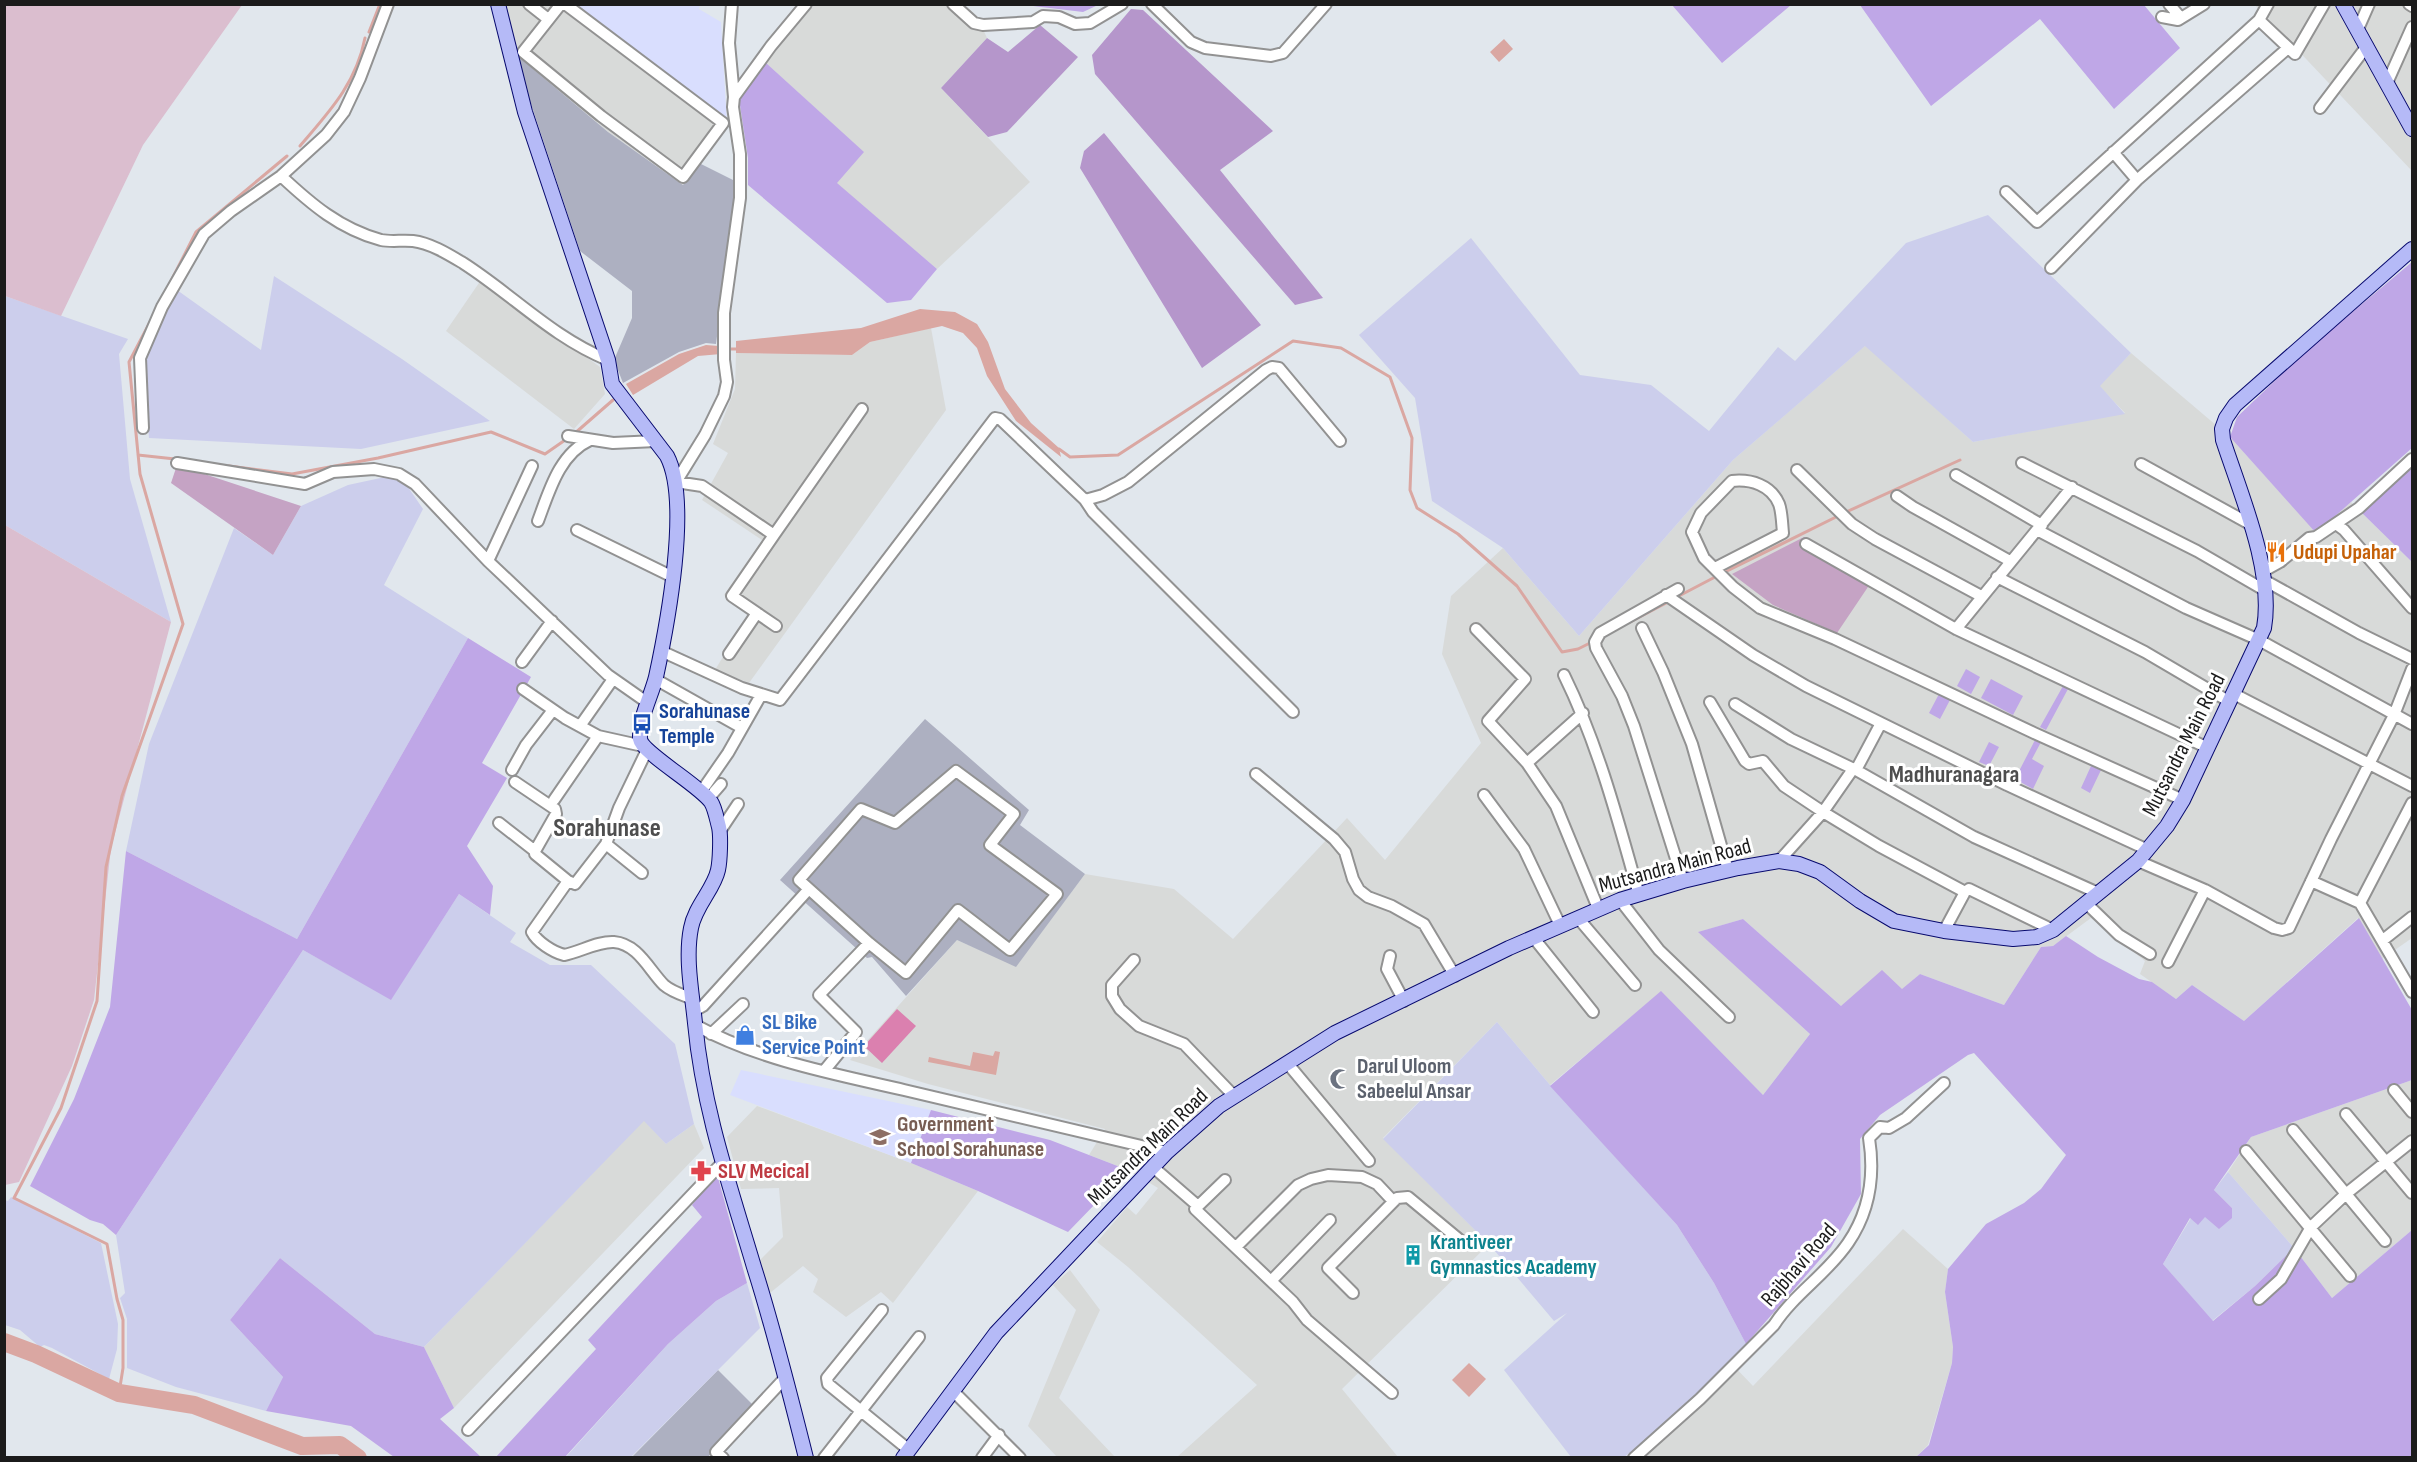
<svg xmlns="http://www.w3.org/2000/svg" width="2417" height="1462" font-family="'Sofia Sans Condensed',sans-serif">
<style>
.residential{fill:#d8dad9}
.education{fill:#d9defe}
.construction{fill:#adb0c1}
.farmland{fill:#ccceec}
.grass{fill:#bfa7e7}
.forest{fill:#b596cb}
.wetland{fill:#dbbecf}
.cemetery{fill:#c5a3c4}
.pitch{fill:#db80af}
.water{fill:#daa7a2}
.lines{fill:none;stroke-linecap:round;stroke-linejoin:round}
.stream{stroke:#daa7a2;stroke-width:3}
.river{stroke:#daa7a2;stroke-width:18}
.street-casing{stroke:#929292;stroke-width:14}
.secondary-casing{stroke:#07096e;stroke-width:16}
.street{stroke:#fff;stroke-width:10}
.secondary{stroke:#b5baf7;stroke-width:14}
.labels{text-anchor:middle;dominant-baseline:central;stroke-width:6;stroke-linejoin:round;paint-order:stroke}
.food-label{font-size:22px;font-weight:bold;fill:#c56008;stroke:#fff;text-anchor:start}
.transit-label{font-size:22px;font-weight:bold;fill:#164399;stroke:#fff;text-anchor:start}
.street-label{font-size:22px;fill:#1b1b1b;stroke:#fff}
.shop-label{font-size:22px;font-weight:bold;fill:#366cbe;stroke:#fff;text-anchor:start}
.worship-label{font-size:22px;font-weight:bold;fill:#5b616d;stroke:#fff;text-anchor:start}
.education-label{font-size:22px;font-weight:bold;fill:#785e54;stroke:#fff;text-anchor:start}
.health-label{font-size:22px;font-weight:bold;fill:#be3a42;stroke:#fff;text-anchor:start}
.culture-label{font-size:22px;font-weight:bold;fill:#0d838f;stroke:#fff;text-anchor:start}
.neighbourhood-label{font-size:24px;font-weight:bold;fill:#4e4e4e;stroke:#fff}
.quarter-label{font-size:26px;font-weight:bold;fill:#4e4e4e;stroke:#fff}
</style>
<rect width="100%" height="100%" fill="#e1e7ed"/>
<path class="residential" d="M 500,5 L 571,5 L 727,125 L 683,185 L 608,132 L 514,53 Z
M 814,5 L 965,5 L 977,16 L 987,38 L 941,88 L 1030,182 L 937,269 L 836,183 L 863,152 L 765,62 Z
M 2255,5 L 2412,5 L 2412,171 Z
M 481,280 L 600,367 L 605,394 L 574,429 L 446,331 Z
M 931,328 L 946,410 L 749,683 L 715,670 L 748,615 L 724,595 L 762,540 L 702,500 L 728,453 L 713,444 L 735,389 L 736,353 L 852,355 L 870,342 Z
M 1866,345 L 1973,442 L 2125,413 L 2099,386 L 2131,353 L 2230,437 L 2316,532 L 2351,502 L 2412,562 L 2412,938 L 2382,959 L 2358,918 L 2244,1021 L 2192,985 L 2176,999 L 2140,974 L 2145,961 L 2091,918 L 2053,946 L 2041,947 L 2004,1005 L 1920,974 L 1903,989 L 1841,1006 L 1743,919 L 1699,932 L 1810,1034 L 1763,1095 L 1661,992 L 1550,1085 L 1497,1022 L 1383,1138 L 1489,1244 L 1342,1389 L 1398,1457 L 1177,1457 L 1257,1385 L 1128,1267 L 1097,1242 L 1127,1207 L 1136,1215 L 1158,1188 L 1128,1170 L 1089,1155 L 1105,1129 L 928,1084 L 850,1060 L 957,940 L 1016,966 L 1085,874 L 1174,889 L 1233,939 L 1347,818 L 1385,860 L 1481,743 L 1442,654 L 1451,596 L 1503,548 L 1579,636 L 1733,460 Z
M 2412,1080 L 2412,1230 L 2332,1298 L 2294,1248 L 2228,1172 L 2251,1137 Z
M 757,1106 L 911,1163 L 978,1191 L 893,1303 L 881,1292 L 846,1317 L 813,1292 L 818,1279 L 803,1266 L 770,1293 L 758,1262 L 783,1237 L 779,1188 L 741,1189 L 727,1137 Z
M 644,1120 L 666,1144 L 694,1124 L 704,1148 L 454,1408 L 424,1347 Z
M 1903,1229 L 1948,1269 L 1945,1292 L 1953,1347 L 1952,1363 L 1928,1445 L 1916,1457 L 1624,1458 L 1661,1430 L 1730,1362 L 1753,1386 Z
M 1070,1270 L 1100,1310 L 1059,1398 L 1115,1457 L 1057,1457 L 1028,1426 L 1076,1310 L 1053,1285 Z"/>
<path class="education" d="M 571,5 L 700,5 L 699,9 L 721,22 L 727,125 Z
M 741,1070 L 931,1110 L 911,1163 L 730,1095 Z"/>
<path class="construction" d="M 514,53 L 608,132 L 683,185 L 699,163 L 737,182 L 716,344 L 706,343 L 679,352 L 623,383 L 614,360 L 632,318 L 632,291 L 580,251 Z
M 925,719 L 1029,810 L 1020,825 L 1085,874 L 1016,967 L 957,940 L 906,996 L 872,957 L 867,958 L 780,880 Z
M 718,1370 L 754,1406 L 708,1457 L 631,1458 Z"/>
<path class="farmland" d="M 1988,215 L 2131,353 L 2100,386 L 2125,414 L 1973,442 L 1865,346 L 1733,460 L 1579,636 L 1503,548 L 1432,501 L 1415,398 L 1359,335 L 1471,238 L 1580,375 L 1651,385 L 1709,431 L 1778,347 L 1795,361 L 1906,243 Z
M 274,276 L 402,359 L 490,421 L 361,449 L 149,438 L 143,363 L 177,290 L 261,350 Z
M 5,296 L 128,339 L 119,354 L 130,479 L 171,622 L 5,525 Z
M 399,474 L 423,509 L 384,585 L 468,638 L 297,939 L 126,851 L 149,744 L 234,528 L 273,555 L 301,506 L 348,485 Z
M 459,894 L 516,933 L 510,942 L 550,965 L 591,965 L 675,1044 L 694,1124 L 666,1144 L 644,1121 L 424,1347 L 375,1334 L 280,1258 L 230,1320 L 283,1377 L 266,1411 L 176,1387 L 127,1368 L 127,1319 L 120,1298 L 125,1293 L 116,1235 L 303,950 L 391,999 Z
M 1497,1022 L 1550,1085 L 1677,1225 L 1714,1283 L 1746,1344 L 1698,1396 L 1661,1430 L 1624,1457 L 1571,1457 L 1504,1370 L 1567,1313 L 1554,1321 L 1489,1244 L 1383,1139 Z
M 2228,1172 L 2294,1248 L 2255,1286 L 2212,1321 L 2163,1264 L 2191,1218 L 2205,1217 L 2232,1208 L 2214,1190 Z
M 11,1197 L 101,1243 L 118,1324 L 117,1349 L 109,1379 L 52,1348 L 44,1345 L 40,1347 L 20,1330 L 5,1325 L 5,1200 L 8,1201 Z
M 747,1283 L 760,1328 L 631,1457 L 565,1458 L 668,1344 L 716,1301 Z"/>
<path class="grass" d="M 1025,5 L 1098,5 L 1083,12 Z
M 1672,5 L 1791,5 L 1722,63 Z
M 1860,5 L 2144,5 L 2180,48 L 2114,109 L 2040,19 L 1931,106 Z
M 765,62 L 864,152 L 837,183 L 937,269 L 911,300 L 887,303 L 748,185 L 748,158 L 739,99 Z
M 2412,262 L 2412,448 L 2316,533 L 2230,437 L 2237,417 L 2306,351 Z
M 2412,467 L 2412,562 L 2362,513 Z
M 468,638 L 531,677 L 482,763 L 507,778 L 467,846 L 493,886 L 490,915 L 459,894 L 391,1000 L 303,950 L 116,1235 L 103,1224 L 90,1220 L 30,1186 L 74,1099 L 110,1007 L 126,851 L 297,939 Z
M 1966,669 L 1980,677 L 1971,694 L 1957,686 Z
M 1991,679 L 2023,696 L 2013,715 L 1981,698 Z
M 2063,686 L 2068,689 L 2046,730 L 2040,727 Z
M 1939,694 L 1950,700 L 1940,719 L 1929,713 Z
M 2035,740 L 2041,742 L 2032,759 L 2044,766 L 2033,789 L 2015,779 Z
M 1989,742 L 1999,747 L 1989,766 L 1979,762 Z
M 2091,766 L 2101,770 L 2090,793 L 2081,788 Z
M 2359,918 L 2412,1010 L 2412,1080 L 2251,1137 L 2214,1190 L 2232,1208 L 2232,1218 L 2219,1229 L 2205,1217 L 2198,1225 L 2190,1218 L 2163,1264 L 2213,1321 L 2255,1286 L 2294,1248 L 2332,1298 L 2412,1230 L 2412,1457 L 1916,1457 L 1929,1445 L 1952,1363 L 1953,1347 L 1945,1292 L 1948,1269 L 1986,1224 L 2024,1203 L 2041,1189 L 2066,1155 L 1974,1053 L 1968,1055 L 1880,1115 L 1860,1139 L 1861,1194 L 1831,1247 L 1746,1344 L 1714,1283 L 1677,1225 L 1550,1086 L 1661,991 L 1763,1095 L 1810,1034 L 1698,932 L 1743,919 L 1841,1006 L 1882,970 L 1902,989 L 1920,974 L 2004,1005 L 2041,947 L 2053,946 L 2066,936 L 2098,957 L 2139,979 L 2152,982 L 2176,999 L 2192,985 L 2244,1021 Z
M 931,1110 L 1050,1140 L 1128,1170 L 1068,1232 L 978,1191 L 911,1163 Z
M 717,1174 L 747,1283 L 716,1301 L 668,1344 L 565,1457 L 495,1458 L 596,1349 L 588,1340 L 702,1217 L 692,1205 Z
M 280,1258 L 375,1334 L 424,1347 L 454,1408 L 440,1419 L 481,1457 L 394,1457 L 351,1426 L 266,1411 L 283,1377 L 230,1320 Z"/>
<path class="forest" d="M 1131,9 L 1143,10 L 1273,131 L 1220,170 L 1323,298 L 1295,305 L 1095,74 L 1092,55 Z
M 1040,25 L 1078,57 L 1007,132 L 988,137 L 941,88 L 987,38 L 1008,52 Z
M 1104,133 L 1261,325 L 1202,368 L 1080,168 L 1084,151 Z"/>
<path class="wetland" d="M 5,4 L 242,5 L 143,145 L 61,316 L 5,296 Z
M 5,525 L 171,622 L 111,848 L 94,1000 L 72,1066 L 19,1182 L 5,1185 Z"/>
<path class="cemetery" d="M 177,465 L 301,506 L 273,555 L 171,483 Z
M 1804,537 L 1874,578 L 1837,633 L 1773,605 L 1732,574 Z"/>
<path class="pitch" d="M 897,1009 L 916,1026 L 882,1063 L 864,1046 Z"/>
<path class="water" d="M 1504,39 L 1513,49 L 1499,62 L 1490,52 Z
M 920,309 L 955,312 L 977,324 L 988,342 L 1005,389 L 1031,423 L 1059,448 L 1061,457 L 1016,421 L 987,376 L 977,348 L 963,333 L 942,326 L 870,342 L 852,355 L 736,353 L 736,341 L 861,328 Z
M 706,345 L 719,346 L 721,354 L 698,356 L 633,395 L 626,384 L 679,354 Z
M 995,1051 L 1000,1052 L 996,1075 L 928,1062 L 929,1057 L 970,1066 L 973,1052 L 993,1056 Z
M 1469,1363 L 1486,1379 L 1469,1397 L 1452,1380 Z"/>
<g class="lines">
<path class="stream" d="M 369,32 L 380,4
M 300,146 C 329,112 356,84 365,38
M 169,285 L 196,232 L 287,156
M 725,349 L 739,349
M 574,434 L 613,400
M 1059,449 L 1070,457 L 1118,455 L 1293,341 L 1341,348 L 1390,377 L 1412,438 L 1410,490 L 1417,508 L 1458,534 L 1517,586 L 1562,652 L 1578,649 L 1592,642
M 138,455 L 175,459
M 229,466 L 292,474 L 378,458 L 491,432 L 545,454 L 568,438
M 1844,513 L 1960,460
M 1723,573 L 1838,516
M 1675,598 L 1717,576
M 1630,622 L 1670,601
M 119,1393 L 123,1368 L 123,1320 L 117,1299 L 107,1244 L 14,1198 L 61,1108 L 97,1001 L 106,867 L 122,796 L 183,624 L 140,474 L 129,362 L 150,322"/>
<path class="river" d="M 4,1342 L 36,1354 L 119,1393 L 194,1405 L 302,1446 L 340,1445 L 358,1458"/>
<g class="street-casing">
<path id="street" d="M 529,4 L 548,19
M 561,4 L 523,52 L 601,116 L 683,177 L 723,123 L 565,4
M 732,4 L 729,43 L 734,97
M 953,4 L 974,23 L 983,25 L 1033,22 L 1043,16 L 1059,17 L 1075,24 L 1090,23 L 1122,4
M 1152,4 L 1191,42 L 1205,48 L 1271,56 L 1283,53 L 1326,4
M 2169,4 L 2181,18
M 2409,4 L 2412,6
M 2162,17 L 2178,20 L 2204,4
M 2259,20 L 2295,54 L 2324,4
M 2358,29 L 2369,4
M 2387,83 L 2412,27
M 2320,108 L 2367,46
M 2113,152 L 2137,180
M 281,176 C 311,204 340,229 381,240 C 391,242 402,240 413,241 C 430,243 448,254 463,263 C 513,295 552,337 608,360
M 2006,192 L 2037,222 L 2259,20 L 2268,4
M 2051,268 L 2137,180 L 2288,48
M 143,428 L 140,358 L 162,307 L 204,234 L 231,211 L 281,176 L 326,135 L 344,112 L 360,78 L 388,4
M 568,436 L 613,443 L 656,441
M 177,463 L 305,484 L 333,472 L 374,469 L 399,474 L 415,484 L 488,561 L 608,675 L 648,703
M 2022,463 L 2197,551 L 2266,591
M 2141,464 L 2250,524
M 1797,470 L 1852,524 L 1875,539 L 1981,596
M 1956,475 L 2042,525
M 1897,496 L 1913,507 L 2010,561
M 1085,500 L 1103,495 L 1128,482 L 1266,370 L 1272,367 L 1279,368 L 1340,441
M 538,521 C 549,492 559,454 590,440
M 2336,524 L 2344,530 L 2412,608
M 577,530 L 673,577
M 2037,530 L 2186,608 L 2259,640 L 2412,724
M 774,535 L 862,409
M 1806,544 L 1956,629 L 2208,748
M 488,561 L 532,466
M 1715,568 L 1783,533 C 1782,524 1782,512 1779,504 C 1771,485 1751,479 1732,481 L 1701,513 L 1692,532 L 1704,558 L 1733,587 L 1760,608 L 1835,639 L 2034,733 L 2183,800
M 2262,572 L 2280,562 L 2309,538 L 2316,537 L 2359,508 L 2412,459
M 1997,577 L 2145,652 L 2230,702
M 2264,580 L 2359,633 L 2412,659
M 1678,589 L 1600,633 L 1595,642 L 1596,648 L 1622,696 L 1634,726 L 1683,881
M 1666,595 L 1753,655 L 1806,686 L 2007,785 L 2148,850
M 776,626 L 732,596 L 774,535 L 702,486 L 676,482 L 705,435 L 724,396 L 727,382 L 724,360 L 724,313 L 740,198 L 740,154 L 733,107 L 734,97 L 771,46 L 806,4
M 1642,628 L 1663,672 L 1692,744 L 1728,870
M 1476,629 L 1525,679 L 1488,721 L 1527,763 L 1556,806 L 1598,908
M 1956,629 L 2072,487
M 661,651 L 742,688 L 780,700 L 995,418 L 1000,419 L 1085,500 L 1093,512 L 1293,712
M 729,654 L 757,613
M 522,662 L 552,621
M 1564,675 C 1598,744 1618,820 1639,895
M 655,679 L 742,728
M 523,689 L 565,718 L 598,736 L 643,746
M 2234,694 L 2412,786
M 1710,702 L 1745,761 L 1749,764 L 1763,761 L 1784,786 L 1823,812 L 1879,846 L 1965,892 L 1969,889 L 2053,930
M 1735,704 L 1791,739 L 1856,770 L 1974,837 L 2098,893
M 580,726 L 613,679
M 1527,763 L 1583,713
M 512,770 L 526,745 L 553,710
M 1856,770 L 1881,723
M 956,771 L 1014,814 L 990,845 L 1057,894 L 1010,950 L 958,910 L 906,973 L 869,943 L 799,880 L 861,809 L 895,823 Z
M 1256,774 L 1334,839 L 1345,852 L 1353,879 L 1359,890 L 1368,897 L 1392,906 L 1424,924 L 1455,976
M 515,782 L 555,809 L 556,814 L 535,851 L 535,854 L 568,881 L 575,884 L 606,844 L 619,808 L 647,750
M 701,792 L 728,753 L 761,695
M 1484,795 L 1524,849 L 1560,925
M 708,799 L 721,784
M 554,800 L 598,736
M 499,823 L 535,851
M 720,831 L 738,804
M 606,844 L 642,873
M 1779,861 L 1823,812 L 1853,769
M 2138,861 L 2205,890 L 2274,928 L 2282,930 L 2289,928 L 2331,839 L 2394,715 L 2412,669
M 568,881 L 532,932 C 537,942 553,952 564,955 C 580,952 598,941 614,942 C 638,944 649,970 664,985 C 672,992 683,995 693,999
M 2311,881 L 2360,903 L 2412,992
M 1620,900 L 1659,950 L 1729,1017
M 2086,903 L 2119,935 L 2150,954
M 2360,903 L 2412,803
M 1578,918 L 1635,985
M 1944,931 L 1965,892
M 1533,937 L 1593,1012
M 2383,940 L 2412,917
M 1390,956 L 1387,969 L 1404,1001
M 1134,960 L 1112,985 L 1112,996 L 1120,1009 L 1139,1026 L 1184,1044 L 1234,1096
M 2168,962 L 2205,890
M 694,1011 L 703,1006 L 808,890
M 695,1025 C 759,1060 834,1074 904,1090 C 992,1111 1080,1131 1167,1152
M 711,1034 L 743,1004
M 1288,1064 L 1369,1161
M 824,1071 L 856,1032 L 819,995 L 869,943
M 2394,1090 L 2412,1112
M 2346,1114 L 2412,1193
M 2293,1130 L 2385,1241
M 2246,1151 L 2350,1276
M 1153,1167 L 1198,1206
M 1225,1180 L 1195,1209 L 1293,1302 L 1307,1320 L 1392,1393
M 1236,1247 L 1298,1185 L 1311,1179 L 1328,1175 L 1362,1177 L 1377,1184 L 1393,1201
M 1271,1281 L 1330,1220
M 1353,1293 L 1328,1268 L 1397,1198 L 1408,1197 L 1461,1241
M 2259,1299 L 2281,1279 L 2311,1227 L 2347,1193 L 2412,1141
M 882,1310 L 827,1378 L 828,1384 L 909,1450
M 953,1391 L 1020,1458
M 468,1430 L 723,1162
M 723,1458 L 716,1452 L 785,1378
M 824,1458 L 919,1337
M 982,1458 L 999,1435
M 1634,1458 L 1700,1399 L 1774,1325 C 1794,1294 1827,1274 1848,1243 C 1870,1211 1875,1176 1869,1138 L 1880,1127 L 1889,1128 L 1906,1118 L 1944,1083"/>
</g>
<g class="secondary-casing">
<path id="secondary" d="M 498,4 L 525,112 L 608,360 L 612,384 L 667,456 C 691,502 667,626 656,677 C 651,697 639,718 640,739 C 642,753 699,785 711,802 C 715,808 717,820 719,827 C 721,836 720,861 718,870 C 714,889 695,906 691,928 C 685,958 692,993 695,1023 C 703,1109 730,1186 754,1267 C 774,1330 790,1394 806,1458
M 2343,4 L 2412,129
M 903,1458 L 996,1333 L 1167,1152 L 1219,1106 L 1335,1033 L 1509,948 L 1620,900 L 1683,881 L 1738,868 L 1779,861 L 1799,864 L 1820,872 L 1860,901 L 1894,921 L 1944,931 L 2013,939 L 2037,937 L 2053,930 L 2138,861 L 2167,826 L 2183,800 L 2264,628 C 2274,571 2241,495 2223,440 L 2222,429 L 2226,418 L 2235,405 L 2412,249"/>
</g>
<use href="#street" class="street"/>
<use href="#secondary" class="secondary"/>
</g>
<defs>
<g id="restaurant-bare" transform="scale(1.62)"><path d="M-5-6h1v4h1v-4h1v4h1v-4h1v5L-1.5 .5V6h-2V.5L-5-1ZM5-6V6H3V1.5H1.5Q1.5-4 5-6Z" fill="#e8710a" stroke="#fff" stroke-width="2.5" paint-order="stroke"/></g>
<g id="bus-bare" transform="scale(1.62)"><path d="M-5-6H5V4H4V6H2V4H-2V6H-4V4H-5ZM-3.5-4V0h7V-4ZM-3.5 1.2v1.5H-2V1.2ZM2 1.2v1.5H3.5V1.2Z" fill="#1a4fb4" stroke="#fff" stroke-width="2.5" paint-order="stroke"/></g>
<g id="shop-bare" transform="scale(1.62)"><path d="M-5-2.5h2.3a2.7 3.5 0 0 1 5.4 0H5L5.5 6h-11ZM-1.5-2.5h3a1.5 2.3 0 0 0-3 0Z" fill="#3f7fe0" stroke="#fff" stroke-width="2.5" paint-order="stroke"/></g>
<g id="mosque-bare" transform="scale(1.62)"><path d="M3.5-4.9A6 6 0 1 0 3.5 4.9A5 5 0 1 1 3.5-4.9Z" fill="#6b7280" stroke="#fff" stroke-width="2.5" paint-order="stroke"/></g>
<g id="school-bare" transform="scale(1.62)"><path d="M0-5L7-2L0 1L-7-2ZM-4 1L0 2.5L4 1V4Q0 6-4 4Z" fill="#8d6e63" stroke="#fff" stroke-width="2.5" paint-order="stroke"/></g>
<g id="pharmacy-bare" transform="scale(1.62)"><path d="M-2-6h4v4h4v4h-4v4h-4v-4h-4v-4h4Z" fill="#e0444e" stroke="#fff" stroke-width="2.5" paint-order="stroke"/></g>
<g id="building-bare" transform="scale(1.62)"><path d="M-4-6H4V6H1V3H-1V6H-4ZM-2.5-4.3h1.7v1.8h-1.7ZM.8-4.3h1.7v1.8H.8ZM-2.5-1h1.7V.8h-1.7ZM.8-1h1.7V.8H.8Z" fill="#0f9aa8" stroke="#fff" stroke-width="2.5" paint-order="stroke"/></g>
</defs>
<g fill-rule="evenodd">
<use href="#restaurant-bare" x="2276" y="552"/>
<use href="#bus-bare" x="642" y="724"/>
<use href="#shop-bare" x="745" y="1035"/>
<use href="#mosque-bare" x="1340" y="1079"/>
<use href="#school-bare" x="880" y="1137"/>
<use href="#pharmacy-bare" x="701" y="1171"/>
<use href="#building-bare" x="1413" y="1255"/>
</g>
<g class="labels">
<g class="food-label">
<text x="2293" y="552">Udupi Upahar</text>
</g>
<g class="transit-label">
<text x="659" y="711">Sorahunase<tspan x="659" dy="25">Temple</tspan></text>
</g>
<g class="street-label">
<text transform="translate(2184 745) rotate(-63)">Mutsandra Main Road</text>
<text transform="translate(1675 866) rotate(-15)">Mutsandra Main Road</text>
<text transform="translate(1148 1147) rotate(-44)">Mutsandra Main Road</text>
<text transform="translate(1799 1265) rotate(-49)">Rajbhavi Road</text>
</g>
<g class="shop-label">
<text x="762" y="1022">SL Bike<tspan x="762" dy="25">Service Point</tspan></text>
</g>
<g class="worship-label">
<text x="1357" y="1066">Darul Uloom<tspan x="1357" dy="25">Sabeelul Ansar</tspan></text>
</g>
<g class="education-label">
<text x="897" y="1124">Government<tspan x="897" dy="25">School Sorahunase</tspan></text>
</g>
<g class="health-label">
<text x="718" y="1171">SLV Mecical</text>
</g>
<g class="culture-label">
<text x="1430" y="1242">Krantiveer<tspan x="1430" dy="25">Gymnastics Academy</tspan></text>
</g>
<g class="neighbourhood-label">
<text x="1954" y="774">Madhuranagara</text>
</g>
<g class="quarter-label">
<text x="607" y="828">Sorahunase</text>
</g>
</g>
<rect width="2417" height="1462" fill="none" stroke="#1b1b1b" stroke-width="12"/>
</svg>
